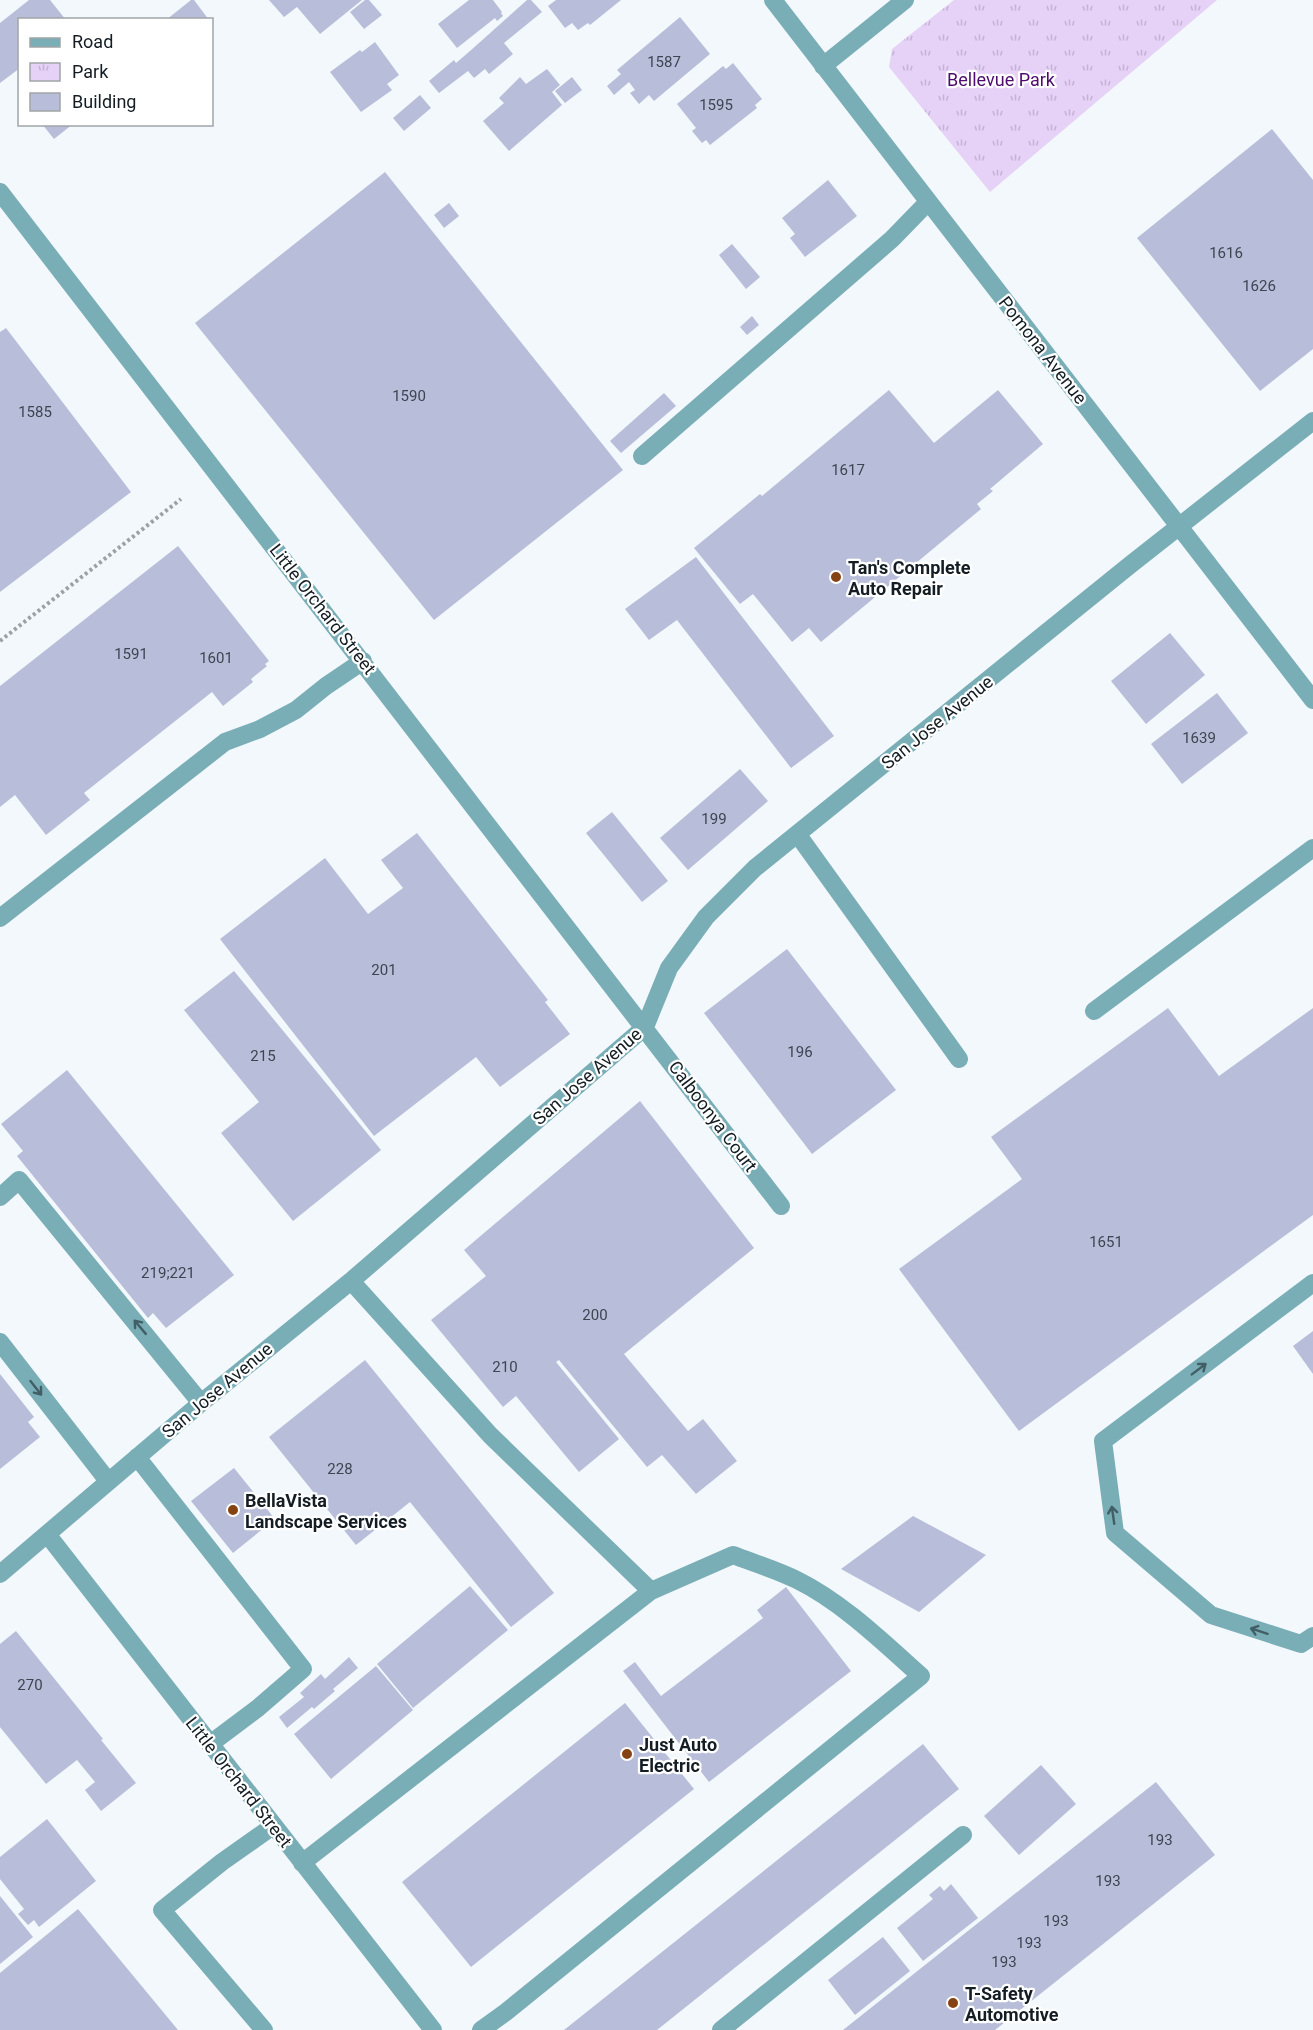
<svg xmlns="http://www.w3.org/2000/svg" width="1313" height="2030" font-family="Roboto,sans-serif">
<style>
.park{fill:url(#park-tufts)}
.building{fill:#b8bed9}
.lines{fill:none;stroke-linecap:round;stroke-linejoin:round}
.path{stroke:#9ba1a6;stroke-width:4;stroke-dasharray:3 3;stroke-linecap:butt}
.minor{stroke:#7aaeb7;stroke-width:18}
.oneway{stroke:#425e66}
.poi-dot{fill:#854212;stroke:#fff;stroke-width:2}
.labels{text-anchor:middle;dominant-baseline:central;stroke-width:4.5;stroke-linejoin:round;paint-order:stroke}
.number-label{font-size:15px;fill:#3d4551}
.park-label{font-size:18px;fill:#4e0c6f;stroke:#fff}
.street-label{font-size:18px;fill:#141d24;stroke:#fff}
.poi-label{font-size:18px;font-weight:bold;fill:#141d24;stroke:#fff;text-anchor:start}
</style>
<defs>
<pattern id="park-tufts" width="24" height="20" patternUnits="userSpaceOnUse" patternTransform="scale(1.5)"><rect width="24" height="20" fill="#e6d1f7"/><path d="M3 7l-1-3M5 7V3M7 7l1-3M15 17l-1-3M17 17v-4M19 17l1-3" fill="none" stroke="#c4b3d4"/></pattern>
</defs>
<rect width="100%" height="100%" fill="#f3f8fc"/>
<path class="park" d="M 954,0 L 1217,0 L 990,192 L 889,67 L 892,49 Z"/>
<path class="building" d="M 29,0 L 50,0 L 66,20 L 20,20 L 20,68 L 0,83 L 0,23 Z
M 191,0 L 194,0 L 209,20 L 166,20 Z
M 269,0 L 362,0 L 320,34 L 297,7 L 284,17 Z
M 365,0 L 369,0 L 382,15 L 364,29 L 350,12 Z
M 469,0 L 493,0 L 502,12 L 501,13 L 503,16 L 497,21 L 495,18 L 457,48 L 438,24 Z
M 527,0 L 531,0 L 542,12 L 504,43 L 513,54 L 489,74 L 485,69 L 474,78 L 468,71 L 439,93 L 429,81 L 454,60 L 456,63 L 470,51 Z
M 556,0 L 621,0 L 590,25 L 588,23 L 578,30 L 572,23 L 565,28 L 548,6 Z
M 680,17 L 710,54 L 654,101 L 649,95 L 639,104 L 630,93 L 635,90 L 629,82 L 614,95 L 607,86 L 621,74 L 617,70 Z
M 375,42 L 399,75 L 387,84 L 392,90 L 361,112 L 330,72 L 360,50 L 362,52 Z
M 733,63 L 762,99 L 755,105 L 757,108 L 710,145 L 706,140 L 702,143 L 692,131 L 696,128 L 677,104 L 723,66 L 726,69 Z
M 547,69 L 560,85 L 552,92 L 562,105 L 509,151 L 483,121 L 504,103 L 499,98 L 520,77 L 526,84 Z
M 572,77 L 582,90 L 565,103 L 555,91 Z
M 420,95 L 431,108 L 404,131 L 393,118 Z
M 42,124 L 73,124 L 54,139 Z
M 1272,129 L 1313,180 L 1313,349 L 1260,391 L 1137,238 Z
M 385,172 L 623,470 L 434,620 L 195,323 Z
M 828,180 L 857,216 L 805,257 L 790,238 L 795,234 L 782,218 Z
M 449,203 L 459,216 L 444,228 L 434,215 Z
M 732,244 L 760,277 L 746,289 L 719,255 Z
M 752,316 L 759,325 L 747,335 L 740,327 Z
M 6,328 L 131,492 L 0,592 L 0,332 Z
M 889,390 L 934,443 L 998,390 L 1043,444 L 990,489 L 993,491 L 977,504 L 981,509 L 821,642 L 809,628 L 792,642 L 753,594 L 740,604 L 694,548 L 760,494 L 762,496 Z
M 664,393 L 676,406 L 621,453 L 610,441 Z
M 178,546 L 269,661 L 265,664 L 267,666 L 251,679 L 253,682 L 223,706 L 212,692 L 84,793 L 90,800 L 46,835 L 15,795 L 0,807 L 0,686 Z
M 696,557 L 834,736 L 791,768 L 677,620 L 649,640 L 625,609 Z
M 1170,633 L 1205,675 L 1146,724 L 1111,681 Z
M 1217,693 L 1248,733 L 1182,784 L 1151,744 Z
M 740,769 L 768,801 L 688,870 L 660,838 Z
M 612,812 L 668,881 L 642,902 L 586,833 Z
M 417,833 L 548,1000 L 545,1002 L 570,1034 L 500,1087 L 476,1057 L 374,1136 L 220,939 L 325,858 L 368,914 L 403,888 L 381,860 Z
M 787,949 L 896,1090 L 812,1154 L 704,1013 Z
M 234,971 L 381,1150 L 293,1221 L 221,1133 L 259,1102 L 184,1010 Z
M 1168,1008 L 1219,1076 L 1313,1008 L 1313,1215 L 1019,1431 L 899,1269 L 1022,1179 L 991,1137 Z
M 67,1070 L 234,1275 L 166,1328 L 153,1313 L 148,1318 L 17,1156 L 23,1151 L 1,1124 Z
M 640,1101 L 754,1248 L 624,1354 L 688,1431 L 703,1419 L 737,1461 L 696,1494 L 662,1455 L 647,1467 L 559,1360 L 556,1362 L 619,1439 L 579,1472 L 516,1396 L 503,1407 L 431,1320 L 486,1276 L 464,1250 Z
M 1313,1331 L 1313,1374 L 1293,1346 Z
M 365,1360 L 554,1593 L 511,1627 L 410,1502 L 356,1545 L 269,1437 Z
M 0,1374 L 34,1417 L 28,1422 L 40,1437 L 0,1469 Z
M 234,1468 L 275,1519 L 233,1553 L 191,1501 Z
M 913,1516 L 986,1555 L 919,1612 L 841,1569 Z
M 470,1586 L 508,1630 L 413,1708 L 377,1664 Z
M 786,1587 L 851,1671 L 709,1782 L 623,1671 L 635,1662 L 661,1696 L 763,1618 L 757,1610 Z
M 16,1631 L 103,1739 L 101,1740 L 136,1783 L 101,1811 L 85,1790 L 95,1782 L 77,1760 L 46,1784 L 0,1727 L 0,1644 Z
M 349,1657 L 358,1668 L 333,1689 L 335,1691 L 314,1709 L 312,1707 L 287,1728 L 279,1717 L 304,1697 L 300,1693 L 321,1674 L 325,1679 Z
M 376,1666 L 413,1710 L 331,1779 L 294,1734 Z
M 625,1703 L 694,1789 L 471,1967 L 402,1882 Z
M 923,1744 L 959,1789 L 657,2030 L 564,2030 Z
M 1041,1765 L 1076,1804 L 1019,1855 L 984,1816 Z
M 1156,1782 L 1215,1855 L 995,2030 L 843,2030 Z
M 47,1819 L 96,1881 L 39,1927 L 34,1920 L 28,1925 L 18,1914 L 24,1909 L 0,1879 L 0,1857 Z
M 951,1884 L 978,1918 L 923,1961 L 897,1928 L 933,1899 L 929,1895 L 940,1886 L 944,1891 Z
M 0,1896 L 33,1937 L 0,1964 Z
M 78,1909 L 178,2030 L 0,2030 L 0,1973 Z
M 883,1937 L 910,1971 L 855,2015 L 828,1980 Z"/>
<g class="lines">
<path class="path" d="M 0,641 L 181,499"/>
<path class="minor" d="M 773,0 L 1313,700
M 823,66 L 905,0
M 0,192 L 781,1206
M 642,456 L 892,239 L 928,202
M 798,835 L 959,1059
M 0,918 L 225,742 L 260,729 L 296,710 L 326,686 L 363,661
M 1094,1011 L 1313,848
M 0,1197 L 19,1180 L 201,1403
M 1313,1283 L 1103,1441 L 1115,1533 L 1211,1615 L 1301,1644 L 1313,1636
M 0,1342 L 108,1481
M 137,1457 L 303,1669 L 258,1708 L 210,1744
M 47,1534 L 433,2030
M 0,1574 L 201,1403 L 351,1281 L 645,1027 L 669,968 L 706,917 L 755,868 L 1130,565 L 1313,421
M 302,1863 L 651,1591 L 490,1435 L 351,1281
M 264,2030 L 162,1910 L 222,1862 L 273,1826
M 481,2030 L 506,2012 L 921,1676 C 884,1643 842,1602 797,1580 C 777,1570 754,1563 733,1555 L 651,1591
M 721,2030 L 963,1835"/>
</g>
<defs><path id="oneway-shaft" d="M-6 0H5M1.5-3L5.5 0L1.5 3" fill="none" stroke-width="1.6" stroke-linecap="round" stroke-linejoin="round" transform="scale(1.5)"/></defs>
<g class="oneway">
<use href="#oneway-shaft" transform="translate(140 1327) rotate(-130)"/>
<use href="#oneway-shaft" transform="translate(1199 1369) rotate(-37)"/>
<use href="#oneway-shaft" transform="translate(36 1388) rotate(52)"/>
<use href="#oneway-shaft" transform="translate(1113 1515) rotate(-98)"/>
<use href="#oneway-shaft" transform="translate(1259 1631) rotate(-162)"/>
</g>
<g class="poi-dot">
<circle cx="836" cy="577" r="6"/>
<circle cx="233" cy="1510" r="6"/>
<circle cx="627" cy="1754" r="6"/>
<circle cx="953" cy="2003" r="6"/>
</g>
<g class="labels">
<g class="number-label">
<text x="664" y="62">1587</text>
<text x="716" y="105">1595</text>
<text x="1226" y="253">1616</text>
<text x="1259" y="286">1626</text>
<text x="409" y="396">1590</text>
<text x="35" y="412">1585</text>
<text x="848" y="470">1617</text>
<text x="131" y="654">1591</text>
<text x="216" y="658">1601</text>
<text x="1199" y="738">1639</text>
<text x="714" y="819">199</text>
<text x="384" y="970">201</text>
<text x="800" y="1052">196</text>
<text x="263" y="1056">215</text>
<text x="1106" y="1242">1651</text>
<text x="168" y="1273">219;221</text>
<text x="595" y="1315">200</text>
<text x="505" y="1367">210</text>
<text x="340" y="1469">228</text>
<text x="30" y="1685">270</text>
<text x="1160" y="1840">193</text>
<text x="1108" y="1881">193</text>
<text x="1056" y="1921">193</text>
<text x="1029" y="1943">193</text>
<text x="1004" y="1962">193</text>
</g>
<g class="park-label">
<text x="1001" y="79">Bellevue Park</text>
</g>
<g class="street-label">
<text transform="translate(1043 350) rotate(52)">Pomona Avenue</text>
<text transform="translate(323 609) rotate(52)">Little Orchard Street</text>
<text transform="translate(937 722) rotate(-39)">San Jose Avenue</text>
<text transform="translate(587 1076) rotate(-41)">San Jose Avenue</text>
<text transform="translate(713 1116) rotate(53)">Calboonya Court</text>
<text transform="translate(217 1390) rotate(-40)">San Jose Avenue</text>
<text transform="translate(239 1782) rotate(52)">Little Orchard Street</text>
</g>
<g class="poi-label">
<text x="848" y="567">Tan's Complete<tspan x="848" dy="21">Auto Repair</tspan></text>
<text x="245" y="1500">BellaVista<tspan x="245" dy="21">Landscape Services</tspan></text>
<text x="639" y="1744">Just Auto<tspan x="639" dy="21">Electric</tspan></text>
<text x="965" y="1993">T-Safety<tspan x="965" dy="21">Automotive</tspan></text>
</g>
</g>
<rect x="18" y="18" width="195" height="108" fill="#ffffff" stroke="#a1a5a7" stroke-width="1.5"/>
<rect x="30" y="38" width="30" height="9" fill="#7aaeb7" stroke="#a1a5a7" stroke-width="1.5"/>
<text x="72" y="48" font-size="18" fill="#141d24">Road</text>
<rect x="30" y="63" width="30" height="18" fill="url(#park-tufts)" stroke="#a1a5a7" stroke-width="1.5"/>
<text x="72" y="78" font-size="18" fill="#141d24">Park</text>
<rect x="30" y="93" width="30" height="18" fill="#b8bed9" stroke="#a1a5a7" stroke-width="1.5"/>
<text x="72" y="108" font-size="18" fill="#141d24">Building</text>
</svg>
